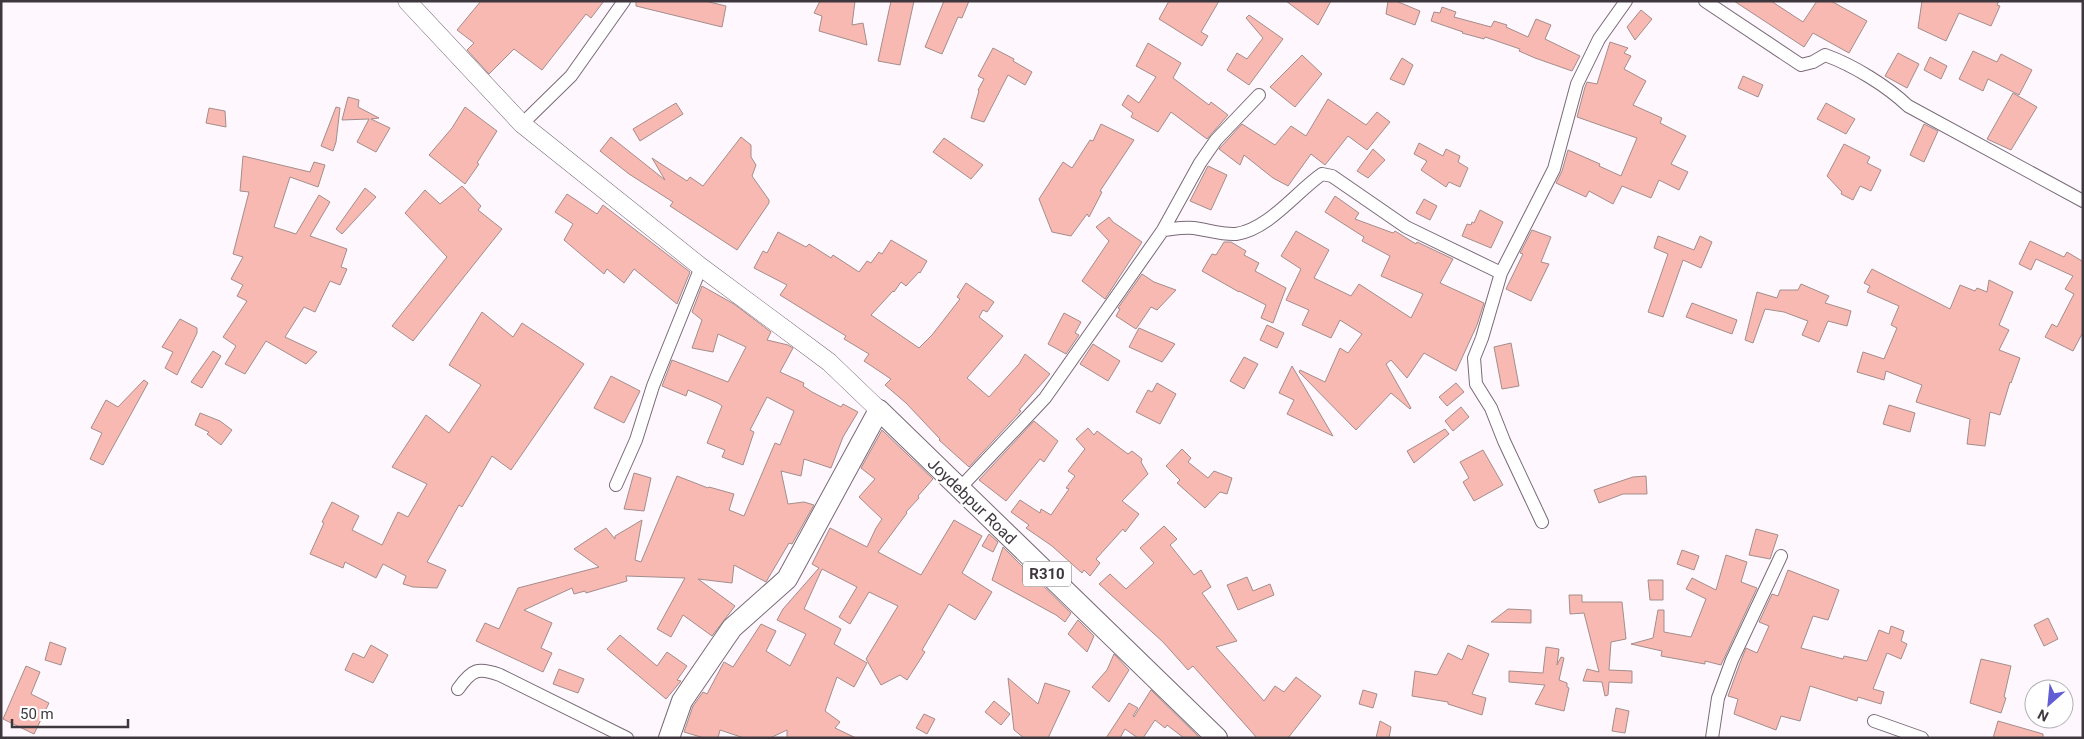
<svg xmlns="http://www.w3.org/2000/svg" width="2084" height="739" font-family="Roboto,sans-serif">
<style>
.building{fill:#f8b9b3;stroke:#a48d8b}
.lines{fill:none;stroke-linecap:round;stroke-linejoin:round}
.street-casing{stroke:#796a78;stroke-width:14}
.secondary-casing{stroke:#796a78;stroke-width:19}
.primary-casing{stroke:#796a78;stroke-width:22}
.street{stroke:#fff;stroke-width:12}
.secondary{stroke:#fff;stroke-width:18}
.primary{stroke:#fff;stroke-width:20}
.labels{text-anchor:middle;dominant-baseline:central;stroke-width:4;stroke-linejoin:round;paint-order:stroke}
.shield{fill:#fff;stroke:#787478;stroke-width:1}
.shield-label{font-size:15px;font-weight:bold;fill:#3e383e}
.street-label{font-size:16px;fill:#3e383e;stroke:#fff}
</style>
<rect width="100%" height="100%" fill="#fef7fd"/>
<path class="building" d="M 481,1 L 604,1 L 591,18 L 586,14 L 542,70 L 514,49 L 489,74 L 467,50 L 474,43 L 457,30 Z
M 636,1 L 705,1 L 726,6 L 722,27 L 636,6 Z
M 820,1 L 855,1 L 852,25 L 863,23 L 867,45 L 819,31 L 822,16 L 814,13 Z
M 891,1 L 914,1 L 900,65 L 878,61 Z
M 944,1 L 969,1 L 962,18 L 958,17 L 942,54 L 925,47 Z
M 1169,1 L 1219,1 L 1201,32 L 1208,36 L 1202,46 L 1159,19 Z
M 1286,1 L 1331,1 L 1318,25 Z
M 1388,1 L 1396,1 L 1420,11 L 1415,25 L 1386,14 Z
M 1734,1 L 1771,1 L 1803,22 L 1817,1 L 1831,1 L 1867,21 L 1849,53 L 1813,33 L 1804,47 Z
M 1922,1 L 1999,1 L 1997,5 L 2000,6 L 1991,26 L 1959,13 L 1946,41 L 1918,28 Z
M 1442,7 L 1456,12 L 1454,17 L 1491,27 L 1494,21 L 1507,25 L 1506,27 L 1528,37 L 1536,19 L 1551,25 L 1545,39 L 1580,56 L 1572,71 L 1535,58 L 1519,51 L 1520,49 L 1485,37 L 1484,39 L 1462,33 L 1463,32 L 1431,21 L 1434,12 L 1440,13 Z
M 1641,10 L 1652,19 L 1635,40 L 1627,27 Z
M 1249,15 L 1283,39 L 1249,85 L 1227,70 L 1237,53 L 1247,59 L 1263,38 L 1246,18 Z
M 1610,42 L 1628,48 L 1624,53 L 1631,56 L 1624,69 L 1646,81 L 1633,105 L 1662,118 L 1660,123 L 1686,136 L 1671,164 L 1688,172 L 1679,190 L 1659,180 L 1651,198 L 1622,186 L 1613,204 L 1589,191 L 1586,197 L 1556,183 L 1562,171 L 1568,150 L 1600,164 L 1599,166 L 1621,176 L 1637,138 L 1577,117 L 1585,87 L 1587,82 L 1597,84 Z
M 1148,43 L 1181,63 L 1173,78 L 1209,105 L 1211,102 L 1228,115 L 1207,139 L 1171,112 L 1158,132 L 1131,117 L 1133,113 L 1122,105 L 1128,95 L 1139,103 L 1156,77 L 1136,66 Z
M 993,48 L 1014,59 L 1013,61 L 1032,72 L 1025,85 L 1008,75 L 984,122 L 971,118 L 979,91 L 978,90 L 984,79 L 978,76 Z
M 1973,51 L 1997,62 L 2001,54 L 2032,70 L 2019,95 L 1988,79 L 1983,91 L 1959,79 Z
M 1898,53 L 1919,64 L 1907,88 L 1885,76 Z
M 1302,55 L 1322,74 L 1295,107 L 1270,87 Z
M 1930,57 L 1947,66 L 1941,79 L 1924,70 Z
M 1402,58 L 1413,65 L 1404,85 L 1390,79 Z
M 1743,76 L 1763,85 L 1758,97 L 1738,88 Z
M 2013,93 L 2037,107 L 2011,150 L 1987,139 Z
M 348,97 L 359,100 L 358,107 L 379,118 L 371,119 L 390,128 L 376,152 L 357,142 L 369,119 L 342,120 Z
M 1328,99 L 1366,125 L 1377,112 L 1390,122 L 1367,150 L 1348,136 L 1325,165 L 1311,154 L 1288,186 L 1273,178 L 1244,155 L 1240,165 L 1219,149 L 1242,124 L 1275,145 L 1291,126 L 1306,136 Z
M 676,103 L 683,114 L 640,141 L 633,129 Z
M 1826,103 L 1855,119 L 1846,134 L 1817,119 Z
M 336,107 L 340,108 L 336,142 L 333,151 L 321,146 Z
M 465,107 L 497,131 L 477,163 L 479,164 L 465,184 L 429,155 L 452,128 Z
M 209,108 L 225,111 L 226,127 L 206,123 Z
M 1101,124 L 1134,140 L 1100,191 L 1102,192 L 1089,217 L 1087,214 L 1071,236 L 1052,232 L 1039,199 L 1063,162 L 1072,168 L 1090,140 L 1093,141 Z
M 1924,124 L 1938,131 L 1924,162 L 1910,155 Z
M 611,137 L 665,180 L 652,158 L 687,181 L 690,177 L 703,186 L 741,137 L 751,145 L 751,157 L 756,165 L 752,176 L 769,200 L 769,203 L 737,250 L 670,206 L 673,202 L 629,174 L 600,151 Z
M 944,138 L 983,165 L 971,179 L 933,152 Z
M 1419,143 L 1443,156 L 1446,149 L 1460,156 L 1458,162 L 1468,168 L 1460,187 L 1449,182 L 1446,187 L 1421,170 L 1427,161 L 1414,154 Z
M 1844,144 L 1870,157 L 1867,163 L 1881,170 L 1871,191 L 1860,186 L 1853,200 L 1841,194 L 1842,192 L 1827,176 Z
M 1373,149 L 1385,160 L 1368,178 L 1357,171 Z
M 243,156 L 310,172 L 314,162 L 325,165 L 318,187 L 290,177 L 274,227 L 296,234 L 319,195 L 330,202 L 310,236 L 347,249 L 341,267 L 347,269 L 340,285 L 330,281 L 315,312 L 304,307 L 285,337 L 317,352 L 306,364 L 266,341 L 245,374 L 225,364 L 236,346 L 223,337 L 247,301 L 237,296 L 243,285 L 231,279 L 243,257 L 233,254 L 249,192 L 240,191 Z
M 1208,166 L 1227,175 L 1211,210 L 1190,201 Z
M 462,186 L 481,206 L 478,210 L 502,229 L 413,341 L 392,326 L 447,257 L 405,213 L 425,190 L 440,204 Z
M 365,188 L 376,197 L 342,234 L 336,229 Z
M 567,194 L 597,214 L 603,205 L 690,272 L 677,304 L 634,269 L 624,283 L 607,269 L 604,274 L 564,240 L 573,224 L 555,212 Z
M 1335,196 L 1359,213 L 1355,219 L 1393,233 L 1395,231 L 1416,244 L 1417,242 L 1453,259 L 1440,283 L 1484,303 L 1477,325 L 1456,371 L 1424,353 L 1407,378 L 1391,360 L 1386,364 L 1411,408 L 1410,409 L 1391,393 L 1356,430 L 1299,372 L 1300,370 L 1325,382 L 1340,348 L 1348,353 L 1362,334 L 1340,320 L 1331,338 L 1302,325 L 1309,310 L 1286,300 L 1301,269 L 1281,256 L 1296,231 L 1329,250 L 1314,278 L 1351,296 L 1359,284 L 1411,318 L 1423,294 L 1381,276 L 1390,256 L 1362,241 L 1364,237 L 1325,212 Z
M 1424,199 L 1437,206 L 1430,220 L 1416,213 Z
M 1480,210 L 1503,222 L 1491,248 L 1462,236 L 1467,224 L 1471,225 L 1472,222 L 1474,223 Z
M 1109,217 L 1113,222 L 1142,242 L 1105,299 L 1082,281 L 1109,241 L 1096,227 Z
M 1532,230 L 1551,237 L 1541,262 L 1549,264 L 1531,301 L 1506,289 L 1523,254 L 1520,253 Z
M 778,232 L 806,247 L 809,244 L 831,258 L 833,255 L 859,272 L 867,261 L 871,263 L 879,252 L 882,254 L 891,240 L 927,261 L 920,273 L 919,272 L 906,286 L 901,282 L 894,292 L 893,291 L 871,315 L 919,348 L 932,335 L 960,299 L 957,297 L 966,283 L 994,302 L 987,312 L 983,310 L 979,317 L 1003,336 L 967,378 L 989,397 L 1019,364 L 1025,354 L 1050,374 L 1019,410 L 1021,411 L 969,467 L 939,440 L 940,439 L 906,403 L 885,385 L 891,379 L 864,361 L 869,354 L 844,339 L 846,336 L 780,295 L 787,285 L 754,268 L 763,251 L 767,253 Z
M 1658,236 L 1694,250 L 1700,236 L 1712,242 L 1701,268 L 1683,260 L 1663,317 L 1648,312 L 1668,254 L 1654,248 Z
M 2030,241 L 2064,257 L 2067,252 L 2082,261 L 2083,260 L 2083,332 L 2073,351 L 2045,337 L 2052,324 L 2057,327 L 2074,294 L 2065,289 L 2073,276 L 2036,259 L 2031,270 L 2019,264 Z
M 1224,242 L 1231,242 L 1246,251 L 1244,255 L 1259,263 L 1255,271 L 1286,288 L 1273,323 L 1261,318 L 1266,305 L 1239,291 L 1239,292 L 1202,271 L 1212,254 L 1216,255 Z
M 1872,269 L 1950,309 L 1960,285 L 1975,291 L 1977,288 L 1987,292 L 1989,280 L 2013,292 L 1999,325 L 2009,330 L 1999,350 L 2020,358 L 2011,383 L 2010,382 L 2000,415 L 1990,412 L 1985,446 L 1967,444 L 1970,419 L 1916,402 L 1922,385 L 1886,371 L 1884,380 L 1857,372 L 1863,352 L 1884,359 L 1897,328 L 1891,325 L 1899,306 L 1867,292 L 1870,286 L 1864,283 Z
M 1142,274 L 1154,282 L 1176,290 L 1157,310 L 1151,307 L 1136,329 L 1116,316 L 1120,309 L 1118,308 Z
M 1801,284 L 1829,296 L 1825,303 L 1851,311 L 1847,326 L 1828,321 L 1819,342 L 1802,335 L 1808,321 L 1784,312 L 1765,309 L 1753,343 L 1745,340 L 1757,292 L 1777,298 L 1780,290 L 1798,290 Z
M 702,286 L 734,304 L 771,332 L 767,340 L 788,345 L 793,348 L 780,372 L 804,383 L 803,386 L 812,392 L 841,407 L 843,404 L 858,412 L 843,437 L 831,468 L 804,459 L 801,476 L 781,471 L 788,504 L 804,502 L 814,505 L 792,544 L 789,543 L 766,582 L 734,565 L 732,583 L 698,579 L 735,606 L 712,636 L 683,615 L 671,637 L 657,629 L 685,578 L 626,576 L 627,581 L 586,593 L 585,591 L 574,594 L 572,588 L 524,610 L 552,623 L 541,648 L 552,653 L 543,672 L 476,641 L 485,623 L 499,629 L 518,588 L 599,567 L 574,549 L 606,528 L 615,539 L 615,536 L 642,520 L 635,560 L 641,562 L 677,476 L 708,488 L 709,487 L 734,494 L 729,510 L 744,516 L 775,443 L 780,445 L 794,411 L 767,397 L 750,430 L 754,432 L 743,465 L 722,457 L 725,450 L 707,443 L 722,406 L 718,403 L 688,390 L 686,396 L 662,386 L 672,360 L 728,382 L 746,347 L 718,334 L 713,352 L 692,348 L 702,320 L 692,312 Z
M 1692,303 L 1737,320 L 1732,334 L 1686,317 Z
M 482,312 L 513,337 L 522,323 L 584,364 L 511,470 L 492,456 L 462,507 L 459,505 L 427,562 L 446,570 L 437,588 L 413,587 L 403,584 L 406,576 L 383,564 L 376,578 L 345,562 L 343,568 L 310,554 L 324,523 L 322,522 L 332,502 L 359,516 L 352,530 L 382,545 L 398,512 L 408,517 L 427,484 L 392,467 L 426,415 L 449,433 L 481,385 L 449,365 Z
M 1064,313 L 1081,322 L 1075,333 L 1079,335 L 1066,354 L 1048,344 Z
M 180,319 L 197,328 L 197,333 L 177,375 L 165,368 L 173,352 L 162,347 Z
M 1267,325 L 1284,333 L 1277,348 L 1260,340 Z
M 1139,328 L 1175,344 L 1162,362 L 1129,347 Z
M 1511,343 L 1519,386 L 1502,389 L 1494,347 Z
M 1093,344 L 1120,361 L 1108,381 L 1080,364 Z
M 213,351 L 221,356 L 202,388 L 191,382 Z
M 1244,357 L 1258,364 L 1244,389 L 1230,381 Z
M 1292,366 L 1333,436 L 1287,414 L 1294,400 L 1279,393 Z
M 611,376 L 640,391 L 624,423 L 594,408 Z
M 144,380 L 148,383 L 103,465 L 90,459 L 102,433 L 91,428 L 106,400 L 118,407 Z
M 1157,383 L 1176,394 L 1160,424 L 1136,412 L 1148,390 L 1152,392 Z
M 1456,383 L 1464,392 L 1447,406 L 1439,397 Z
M 1889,405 L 1915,413 L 1910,432 L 1883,424 Z
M 1461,407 L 1469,417 L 1453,431 L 1445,421 Z
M 200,413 L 220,421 L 232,430 L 221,445 L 207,434 L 209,432 L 195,425 Z
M 1034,421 L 1058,441 L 1044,462 L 1040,459 L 1006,501 L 979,480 Z
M 1088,428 L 1094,435 L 1097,431 L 1128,454 L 1132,451 L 1142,459 L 1141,462 L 1148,474 L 1122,501 L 1139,514 L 1125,532 L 1123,529 L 1096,559 L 1100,563 L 1090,576 L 1084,570 L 1082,573 L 1052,546 L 1026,528 L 1029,525 L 1011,512 L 1020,500 L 1040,513 L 1041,509 L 1051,515 L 1069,489 L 1066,488 L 1075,476 L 1068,471 L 1085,449 L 1076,439 Z
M 1445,429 L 1449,434 L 1414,463 L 1407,451 Z
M 882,430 L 933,479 L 918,496 L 919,498 L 906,512 L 907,513 L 878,552 L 921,575 L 954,520 L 982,536 L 962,573 L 992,592 L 975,620 L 949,604 L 922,650 L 925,652 L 907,680 L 900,675 L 881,685 L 866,659 L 898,606 L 869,592 L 850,624 L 839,617 L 857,587 L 822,569 L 804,609 L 841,629 L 834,644 L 867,663 L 854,687 L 837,677 L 825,711 L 840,722 L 835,728 L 856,738 L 787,738 L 787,730 L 770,738 L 744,738 L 720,730 L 718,738 L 704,738 L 684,732 L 693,706 L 703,692 L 707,694 L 724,662 L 733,667 L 761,624 L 776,631 L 766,651 L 790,666 L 806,634 L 777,620 L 783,609 L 819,568 L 812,564 L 830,528 L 867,547 L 876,528 L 882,519 L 859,497 L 875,479 L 861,468 Z
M 1182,449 L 1191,458 L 1188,462 L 1208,478 L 1214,471 L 1232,478 L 1227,494 L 1220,492 L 1205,508 L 1177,483 L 1180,480 L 1166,466 Z
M 1483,450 L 1503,485 L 1474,501 L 1463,482 L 1469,478 L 1460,462 Z
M 634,473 L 651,478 L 644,511 L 624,509 Z
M 1646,476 L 1647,494 L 1623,494 L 1599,503 L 1594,490 L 1633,477 Z
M 1164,526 L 1177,539 L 1170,545 L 1194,575 L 1201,570 L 1211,587 L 1202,593 L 1237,641 L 1216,647 L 1264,701 L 1275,686 L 1284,692 L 1296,677 L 1321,696 L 1288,738 L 1257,738 L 1193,666 L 1188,670 L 1163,642 L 1099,584 L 1110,574 L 1126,589 L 1154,563 L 1140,548 Z
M 1756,529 L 1778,535 L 1770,559 L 1749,555 Z
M 989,534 L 998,542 L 993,552 L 982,546 Z
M 1003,547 L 1026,570 L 1025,572 L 1032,575 L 1071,613 L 1065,622 L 1056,615 L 992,580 Z
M 1682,550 L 1699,556 L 1694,570 L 1677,564 Z
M 1726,555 L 1747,562 L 1741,582 L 1757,588 L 1721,665 L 1705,661 L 1705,664 L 1661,656 L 1662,651 L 1631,644 L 1653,638 L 1658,610 L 1664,610 L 1664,632 L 1691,637 L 1706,599 L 1686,589 L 1692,578 L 1716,590 Z
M 1788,570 L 1839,590 L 1828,620 L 1813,616 L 1801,648 L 1843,659 L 1844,656 L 1867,661 L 1879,630 L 1889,634 L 1891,626 L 1904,631 L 1901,641 L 1907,644 L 1901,659 L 1887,653 L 1873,689 L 1884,692 L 1881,704 L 1858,697 L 1857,701 L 1810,686 L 1800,721 L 1781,716 L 1776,730 L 1734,714 L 1738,699 L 1728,696 L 1740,663 L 1746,648 L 1757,653 L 1769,626 L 1759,622 L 1772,594 L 1778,596 Z
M 1247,577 L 1253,591 L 1270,584 L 1274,595 L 1238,610 L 1227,585 Z
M 1648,580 L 1663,580 L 1663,600 L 1650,600 Z
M 1569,595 L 1582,595 L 1582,602 L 1622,602 L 1626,639 L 1611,642 L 1609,670 L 1632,671 L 1632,683 L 1609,682 L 1608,695 L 1605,696 L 1602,682 L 1583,681 L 1587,669 L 1599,672 L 1584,613 L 1570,614 Z
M 1508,609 L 1531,610 L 1531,623 L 1491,622 Z
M 2048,618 L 2058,639 L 2044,646 L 2034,625 Z
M 1078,620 L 1094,636 L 1087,652 L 1068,634 Z
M 620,635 L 657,666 L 667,652 L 687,666 L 677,680 L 681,681 L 666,699 L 607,649 Z
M 50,642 L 66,648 L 61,665 L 45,660 Z
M 371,645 L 388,655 L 373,683 L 345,670 L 353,653 L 364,658 Z
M 1468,645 L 1489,654 L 1472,694 L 1486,698 L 1482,715 L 1448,704 L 1448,702 L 1412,696 L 1415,671 L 1437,675 L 1448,653 L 1462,660 Z
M 1546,647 L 1559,649 L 1557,665 L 1561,657 L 1564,658 L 1559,680 L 1567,683 L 1567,687 L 1569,688 L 1564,711 L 1535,704 L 1545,685 L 1509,682 L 1509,671 L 1543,673 Z
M 1114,654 L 1129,670 L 1109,702 L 1092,687 L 1107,670 Z
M 1981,659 L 2011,666 L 2004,697 L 2006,698 L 2001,713 L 1970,703 Z
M 26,666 L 40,672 L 31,694 L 49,703 L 34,734 L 3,719 Z
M 559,669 L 584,679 L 578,693 L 553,684 Z
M 1008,678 L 1038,704 L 1045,683 L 1070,691 L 1048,738 L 1024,738 L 1014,730 Z
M 1151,690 L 1200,738 L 1184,738 L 1167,725 L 1165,728 L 1155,720 L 1143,738 L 1138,738 L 1125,729 L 1120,738 L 1106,738 L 1129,703 L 1138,708 L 1133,716 L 1134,717 Z
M 1363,690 L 1377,694 L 1373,708 L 1359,704 Z
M 994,701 L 1010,714 L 1001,725 L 985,712 Z
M 1616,708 L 1629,711 L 1625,733 L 1612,731 Z
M 924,714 L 935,719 L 927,734 L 916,728 Z
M 1380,721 L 1391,727 L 1389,738 L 1376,738 Z
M 1998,721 L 2043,734 L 2043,738 L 1993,738 Z"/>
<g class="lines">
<g class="street-casing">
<path id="street" d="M 1705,1 L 1801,65 L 1813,62 L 1825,55 C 1853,65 1887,86 1908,106 L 2083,201
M 522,124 L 571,76 L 624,1
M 1163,230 C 1173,229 1184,227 1194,228 C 1208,230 1223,235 1236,234 C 1269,229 1296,192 1322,174 L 1332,176 L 1406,227 L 1501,273
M 616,485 L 636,440 L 653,386 L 701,267
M 959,489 L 1045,398 L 1163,230 L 1200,163 L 1216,140 L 1259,95
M 1542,522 L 1504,441 L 1491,408 L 1476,384 L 1474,358 L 1482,338 L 1501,273 L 1554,169 L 1577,84 L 1599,39 L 1626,1
M 458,689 C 472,669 478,667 500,675 L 627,738
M 1874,721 L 1922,738
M 1712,738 L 1718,698 L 1732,660 L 1781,556"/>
</g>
<g class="secondary-casing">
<path id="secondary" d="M 407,1 L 522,124 L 701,267 L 829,362 L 879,410"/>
</g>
<g class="primary-casing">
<path id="primary" d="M 669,738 L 682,701 L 732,628 L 787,579 L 879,410 L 1217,738"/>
</g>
<use href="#street" class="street"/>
<use href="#secondary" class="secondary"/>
<use href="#primary" class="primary"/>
</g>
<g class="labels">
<rect class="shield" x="1023" y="561.5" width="48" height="25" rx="4"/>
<g class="shield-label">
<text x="1047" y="574">R310</text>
</g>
<g class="street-label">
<text transform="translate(972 501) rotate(44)">Joydebpur Road</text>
</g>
</g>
<rect width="2084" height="739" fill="none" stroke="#3e383e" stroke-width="5"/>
<g transform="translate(2049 704) rotate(207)"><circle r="24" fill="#ffffff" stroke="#b2afb2"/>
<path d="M0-4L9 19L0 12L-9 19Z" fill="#615dd5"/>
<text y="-8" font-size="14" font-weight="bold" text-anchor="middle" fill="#3e383e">N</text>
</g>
<path d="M12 719v8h116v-8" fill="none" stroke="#3e383e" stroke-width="2.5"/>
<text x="20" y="719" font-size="15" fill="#3e383e" stroke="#ffffff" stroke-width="4" paint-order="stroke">50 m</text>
</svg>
